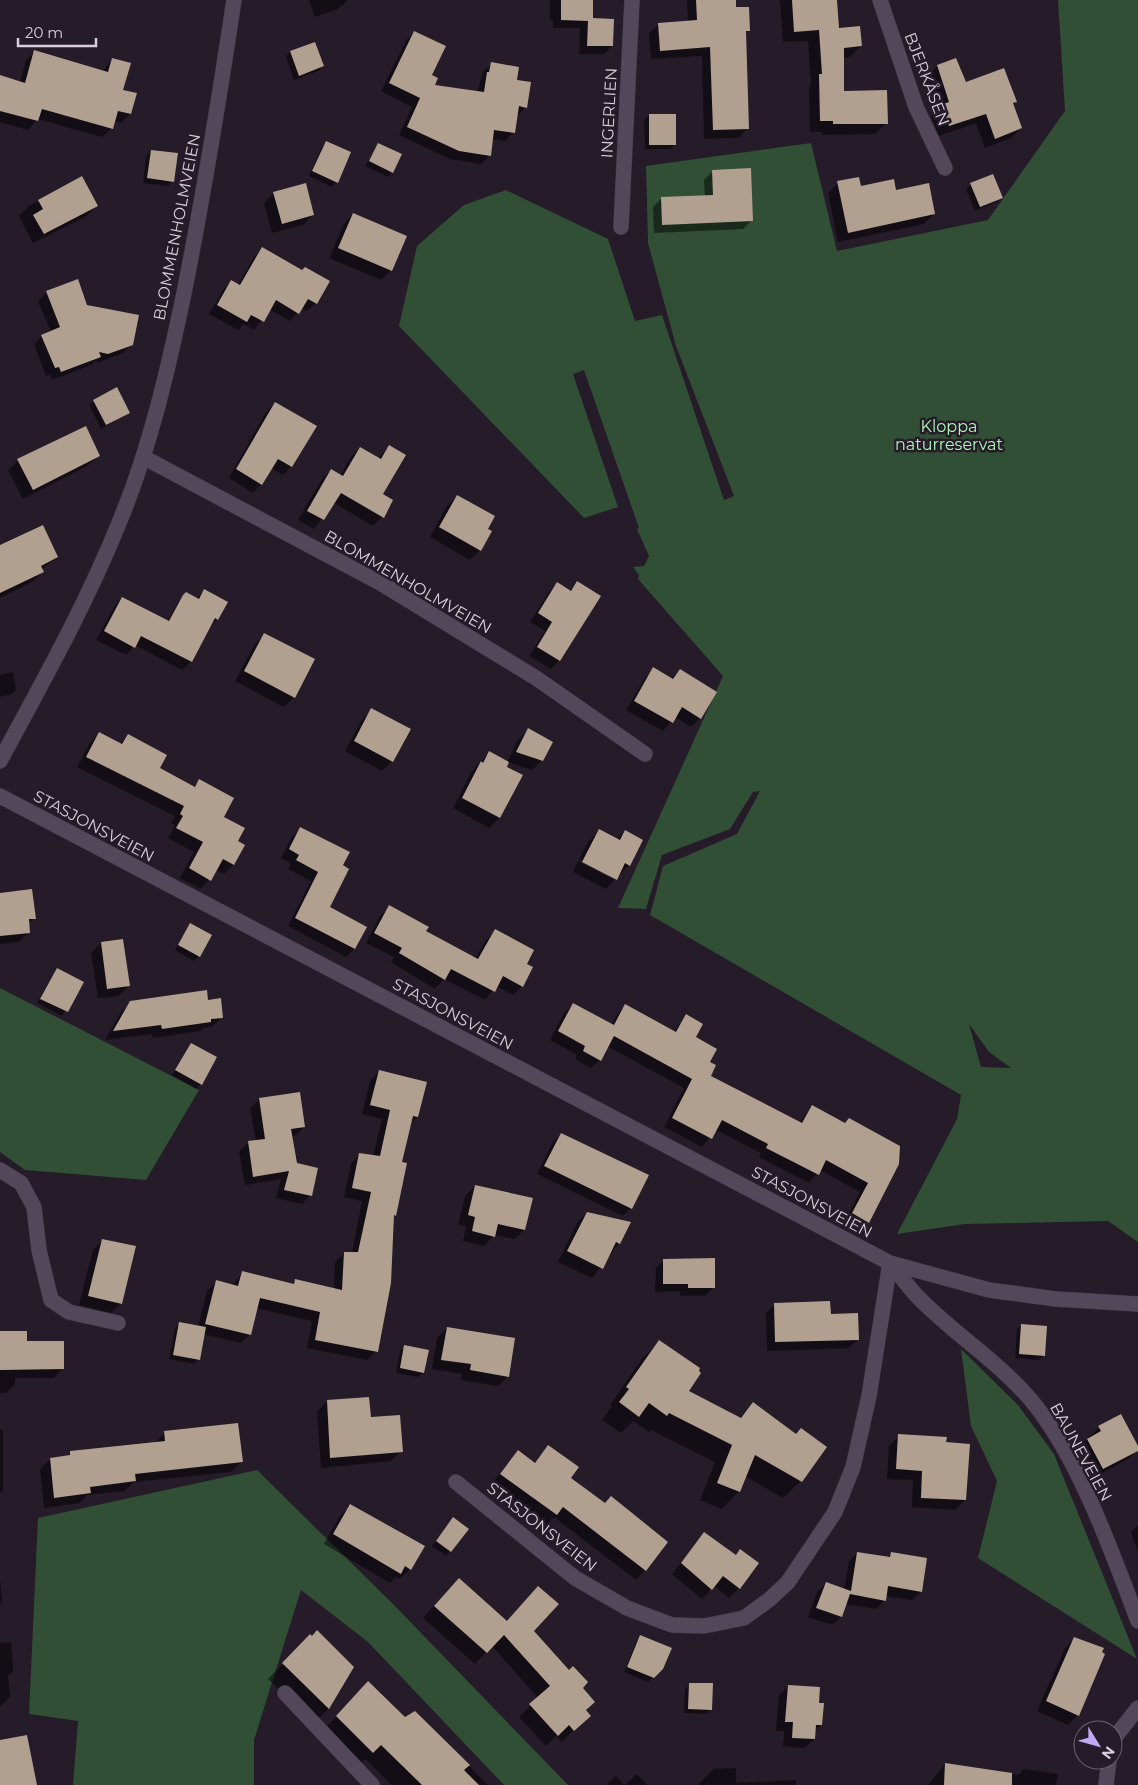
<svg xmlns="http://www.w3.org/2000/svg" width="1138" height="1785" font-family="Montserrat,sans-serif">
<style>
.green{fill:#304f35;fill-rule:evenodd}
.shadow{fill:#0007}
.building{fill:#b1a090}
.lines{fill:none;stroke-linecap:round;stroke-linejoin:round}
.street-casing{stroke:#3e3642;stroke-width:16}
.street{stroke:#534859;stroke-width:15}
.labels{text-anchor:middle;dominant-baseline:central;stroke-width:5;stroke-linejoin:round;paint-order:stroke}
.street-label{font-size:16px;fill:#d6cfd9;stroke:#251b29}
.park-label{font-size:16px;fill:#a9f8b4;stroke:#251b29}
</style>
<rect width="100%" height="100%" fill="#251b29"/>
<path class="green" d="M 1058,0 L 1138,0 L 1138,1242 L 1108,1221 L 965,1224 L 897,1234 L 957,1119 L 961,1095 L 650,915 L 663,866 L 737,834 L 760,791 L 753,792 L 730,829 L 662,855 L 646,909 L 618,908 L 723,676 L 638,579 L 639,575 L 633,567 L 644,566 L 649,556 L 637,529 L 639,528 L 584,370 L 573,374 L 618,507 L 584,518 L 399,326 L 417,246 L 464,205 L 506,190 L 608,239 L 635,321 L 662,315 L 724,500 L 734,496 L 676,346 L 648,243 L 646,166 L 811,143 L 837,251 L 988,220 L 1065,111 ZM 969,1024 L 989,1052 L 1011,1068 L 981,1067 Z
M 0,988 L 199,1090 L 146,1180 L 25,1170 L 0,1152 Z
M 961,1349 L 1018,1405 L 1054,1454 L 1137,1659 L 978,1558 L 997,1481 L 971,1426 Z
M 257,1470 L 394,1605 L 568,1785 L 504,1785 L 368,1642 L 301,1590 L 254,1740 L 254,1785 L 73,1785 L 78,1721 L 29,1714 L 38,1518 Z"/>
<path class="shadow" d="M 309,0 L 348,0 L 338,9 L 315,17 Z
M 550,0 L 592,0 L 592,19 L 612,46 L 604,54 L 579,54 L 580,28 L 553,28 L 553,20 L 550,20 Z
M 687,0 L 735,0 L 735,8 L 749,30 L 745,34 L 748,128 L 738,138 L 704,139 L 702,56 L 651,59 L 649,33 L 659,24 L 688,22 Z
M 780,0 L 836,0 L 838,29 L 861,46 L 850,57 L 843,58 L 843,92 L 886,123 L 875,134 L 822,135 L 822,132 L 810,132 L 809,86 L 811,84 L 808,41 L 783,42 Z
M 414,32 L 433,86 L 477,93 L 483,72 L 492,64 L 516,81 L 526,107 L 517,116 L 513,133 L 505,141 L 492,139 L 490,155 L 481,164 L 450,159 L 399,135 L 412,107 L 381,91 L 406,41 Z
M 314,43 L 323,66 L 318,71 L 294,80 L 286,57 L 290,52 Z
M 35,51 L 102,72 L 112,59 L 122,90 L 136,94 L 130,114 L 121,123 L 114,121 L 112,128 L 102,137 L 38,119 L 28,130 L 0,122 L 0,77 L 20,82 L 26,60 Z
M 955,59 L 965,84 L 1016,102 L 1012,105 L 1021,128 L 1011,138 L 985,148 L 976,123 L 939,136 L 931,116 L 938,109 L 927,76 L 937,66 Z
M 649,115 L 675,144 L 670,149 L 645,149 L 644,120 Z
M 326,142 L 336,182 L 332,187 L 309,176 L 322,147 Z
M 378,145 L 392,172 L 388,177 L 365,166 Z
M 151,151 L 177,154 L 173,182 L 168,186 L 143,183 L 146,156 Z
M 713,171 L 752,220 L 743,229 L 654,233 L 653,207 L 662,198 L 705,197 L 704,180 Z
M 81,178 L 96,206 L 87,216 L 33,243 L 19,216 L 29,206 Z
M 838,183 L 895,191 L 934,214 L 924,224 L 838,242 L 828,193 Z
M 971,184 L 1002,197 L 997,202 L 975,211 L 966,189 Z
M 274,193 L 313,215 L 303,225 L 272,233 L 264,203 Z
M 353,214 L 391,270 L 381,280 L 329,258 L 344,224 Z
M 262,249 L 316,303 L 307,311 L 301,308 L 290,321 L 269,309 L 254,330 L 244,324 L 238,330 L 209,314 L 223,290 L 231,282 L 238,285 L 254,257 Z
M 47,292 L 86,306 L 132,344 L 123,353 L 99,362 L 95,361 L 91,365 L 52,380 L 50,374 L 46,376 L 34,344 L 42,336 L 51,332 L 38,301 Z
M 94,401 L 128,413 L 101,429 L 89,405 Z
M 275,403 L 291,466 L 283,475 L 271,468 L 261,484 L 253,493 L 229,478 L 266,412 Z
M 389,447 L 382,495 L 382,517 L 373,526 L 334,503 L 314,529 L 298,520 L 322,479 L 331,470 L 340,476 L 351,457 L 360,448 L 378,459 Z
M 99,455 L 89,465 L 23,499 L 8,470 L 18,460 Z
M 457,496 L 487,529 L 480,550 L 470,560 L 430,537 L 447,506 Z
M 0,547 L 57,557 L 41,570 L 42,572 L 32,582 L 0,598 Z
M 578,583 L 599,596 L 559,661 L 551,669 L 529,656 L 545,631 L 530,622 L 549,592 L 557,584 L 569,591 Z
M 204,591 L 227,603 L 217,620 L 208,627 L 191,662 L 182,670 L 135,645 L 126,655 L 96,640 L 114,607 L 122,598 L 167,622 L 178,602 L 186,594 L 196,599 Z
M 265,634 L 294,697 L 284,707 L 235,681 L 255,644 Z
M 653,669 L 671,679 L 680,670 L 700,718 L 691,727 L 675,717 L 663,731 L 626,710 L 645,678 Z
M 13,672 L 16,690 L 11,694 L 0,697 L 0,675 Z
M 372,710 L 392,761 L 382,771 L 345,751 L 362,720 Z
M 528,730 L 542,760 L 532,770 L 508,762 L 506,768 L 521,776 L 499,818 L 489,828 L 453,808 L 471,773 L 479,763 L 489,753 L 507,762 L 518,740 Z
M 100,733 L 119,744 L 128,735 L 158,769 L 193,787 L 199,781 L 237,842 L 243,845 L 233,865 L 224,874 L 216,870 L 201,889 L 180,878 L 194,852 L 168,838 L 175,825 L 171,823 L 175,816 L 77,767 L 90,743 Z
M 301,828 L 342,866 L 328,907 L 354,949 L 346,957 L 288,926 L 311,881 L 288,869 L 291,863 L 281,858 L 292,837 Z
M 599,831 L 616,840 L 625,831 L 629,865 L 606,889 L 573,872 L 578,861 L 614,880 L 614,877 L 579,859 L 589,841 Z
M 0,895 L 34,918 L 28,924 L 29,932 L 19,942 L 0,944 Z
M 390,907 L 425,932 L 475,959 L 486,940 L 495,931 L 525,964 L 522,986 L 513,995 L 496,986 L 485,1000 L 444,979 L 435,989 L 391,962 L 394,957 L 366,943 L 380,916 Z
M 191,925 L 199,956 L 194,961 L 175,950 Z
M 101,943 L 128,986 L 119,996 L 98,998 L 91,953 Z
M 57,969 L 82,982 L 62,1016 L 37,1003 Z
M 207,1001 L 222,1017 L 213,1026 L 204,1028 L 200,1031 L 153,1038 L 152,1034 L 105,1040 L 121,1012 L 131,1002 Z
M 573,1005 L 611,1025 L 617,1015 L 625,1006 L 673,1032 L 686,1016 L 694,1038 L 708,1062 L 709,1076 L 799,1123 L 812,1106 L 845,1124 L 899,1147 L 868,1222 L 859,1230 L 844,1222 L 860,1192 L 820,1170 L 809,1183 L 759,1157 L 761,1153 L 716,1130 L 702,1147 L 664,1127 L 684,1088 L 607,1046 L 600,1060 L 591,1068 L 575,1059 L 577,1055 L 550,1040 L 564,1013 Z
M 191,1044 L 201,1084 L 196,1089 L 172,1075 Z
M 379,1072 L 417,1117 L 410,1124 L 400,1163 L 376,1351 L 367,1360 L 307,1348 L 312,1321 L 256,1308 L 250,1334 L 241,1343 L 203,1334 L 198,1359 L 194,1364 L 169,1359 L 175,1328 L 180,1323 L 198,1327 L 207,1291 L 216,1282 L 232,1286 L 242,1273 L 291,1285 L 295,1280 L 334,1289 L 335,1262 L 344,1253 L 352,1253 L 362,1201 L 344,1197 L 351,1164 L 360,1154 L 373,1157 L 382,1119 L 362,1114 L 370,1081 Z
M 298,1093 L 304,1127 L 295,1136 L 291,1136 L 296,1164 L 310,1195 L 302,1204 L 276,1198 L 281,1179 L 245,1185 L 239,1151 L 248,1143 L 256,1141 L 250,1108 L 259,1100 Z
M 561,1134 L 631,1208 L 623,1216 L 537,1174 L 553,1142 Z
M 475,1186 L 524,1230 L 514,1239 L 494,1235 L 484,1246 L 463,1241 L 466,1226 L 458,1225 L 465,1196 Z
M 587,1213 L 619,1243 L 592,1278 L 558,1262 L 577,1223 Z
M 103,1240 L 121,1303 L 111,1313 L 79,1305 L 93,1250 Z
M 664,1260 L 714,1287 L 706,1295 L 680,1296 L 680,1291 L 655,1292 L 656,1268 Z
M 775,1304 L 829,1316 L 858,1339 L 849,1348 L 767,1351 L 766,1313 Z
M 1021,1325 L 1044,1355 L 1039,1360 L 1015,1358 L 1017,1329 Z
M 447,1328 L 508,1376 L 498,1386 L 461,1380 L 462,1374 L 432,1369 L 437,1338 Z
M 0,1332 L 26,1342 L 62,1369 L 54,1378 L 15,1378 L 15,1384 L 6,1393 L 0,1393 Z
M 660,1341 L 687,1391 L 739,1418 L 753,1404 L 801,1481 L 783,1498 L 745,1476 L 739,1491 L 722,1509 L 700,1500 L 715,1462 L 651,1430 L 649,1432 L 633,1421 L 621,1433 L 602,1420 L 612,1406 L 610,1405 L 642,1359 Z
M 405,1346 L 423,1373 L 418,1377 L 396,1373 L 400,1351 Z
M 327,1401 L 369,1418 L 401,1451 L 391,1461 L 321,1468 L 317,1411 Z
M 1099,1427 L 1138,1450 L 1128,1459 L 1093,1478 L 1078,1449 Z
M 0,1430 L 3,1430 L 3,1490 L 0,1493 Z
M 165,1432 L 241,1462 L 231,1472 L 134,1482 L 125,1491 L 87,1495 L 80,1503 L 44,1508 L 40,1469 L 50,1459 L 66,1457 L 71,1452 L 155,1443 Z
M 899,1436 L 945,1443 L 965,1500 L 955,1510 L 912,1507 L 913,1480 L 887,1479 L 889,1446 Z
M 548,1447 L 569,1479 L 645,1570 L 636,1580 L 554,1517 L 547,1524 L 491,1484 L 518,1452 L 534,1463 Z
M 350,1506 L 410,1569 L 400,1579 L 396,1577 L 390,1583 L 324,1544 L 340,1516 Z
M 448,1524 L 450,1551 L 446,1556 L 432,1546 Z
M 1138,1525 L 1138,1553 L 1131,1532 Z
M 704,1534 L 735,1556 L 740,1551 L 739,1588 L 729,1598 L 714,1586 L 702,1599 L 672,1574 Z
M 857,1553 L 887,1558 L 892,1553 L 921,1592 L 912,1600 L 885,1596 L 885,1600 L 876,1609 L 846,1604 L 841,1617 L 832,1625 L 808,1617 L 817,1592 L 826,1584 L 844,1590 L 849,1562 Z
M 0,1579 L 2,1602 L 0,1604 Z
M 447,1591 L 507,1622 L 532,1631 L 569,1672 L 581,1688 L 584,1711 L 577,1727 L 562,1742 L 556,1736 L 546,1746 L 519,1717 L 538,1698 L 492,1646 L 475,1664 L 423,1618 Z
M 310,1636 L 353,1667 L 328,1709 L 314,1723 L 268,1679 Z
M 641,1637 L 662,1669 L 648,1682 L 624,1672 L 636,1642 Z
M 1075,1638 L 1102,1649 L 1078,1715 L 1068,1725 L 1037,1711 L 1065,1648 Z
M 11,1642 L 13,1671 L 8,1676 L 10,1697 L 0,1707 L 0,1643 Z
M 368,1682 L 405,1719 L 415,1712 L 488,1785 L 392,1785 L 365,1759 L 357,1767 L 322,1732 Z
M 690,1684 L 711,1709 L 706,1714 L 684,1713 L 685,1689 Z
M 788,1686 L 818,1704 L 821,1724 L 815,1731 L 814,1739 L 805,1748 L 783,1746 L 784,1731 L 776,1731 L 779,1695 Z
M 945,1764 L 1018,1775 L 1024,1769 L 1058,1774 L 1056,1785 L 928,1785 Z
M 736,1768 L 736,1783 L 796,1780 L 796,1785 L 698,1785 L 713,1769 Z
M 637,1774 L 647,1785 L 625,1785 Z
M 616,1776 L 624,1785 L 606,1785 Z"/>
<path class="building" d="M 561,0 L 593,0 L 593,18 L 614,19 L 613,46 L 587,46 L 588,21 L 561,20 Z
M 696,0 L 736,0 L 736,7 L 749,7 L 750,31 L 746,31 L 749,129 L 713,130 L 710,47 L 660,51 L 658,23 L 697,20 Z
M 792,0 L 837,0 L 839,28 L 860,26 L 862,46 L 844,48 L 844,91 L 887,90 L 888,124 L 833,124 L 833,121 L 820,121 L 819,74 L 822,74 L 819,30 L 794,32 Z
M 414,31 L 446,46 L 432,75 L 438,78 L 435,85 L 484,92 L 487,72 L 489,72 L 491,62 L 519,67 L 517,80 L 531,82 L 527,108 L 519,106 L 515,133 L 494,130 L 491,156 L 459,151 L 407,127 L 420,98 L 389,83 Z
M 315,42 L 324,66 L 299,76 L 290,51 Z
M 34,50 L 108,72 L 112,58 L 131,63 L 123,90 L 137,93 L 131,114 L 118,111 L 113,129 L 42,109 L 38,121 L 0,111 L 0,75 L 25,83 Z
M 956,58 L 966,82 L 1004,68 L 1017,102 L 1013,103 L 1022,128 L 995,139 L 986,114 L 949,126 L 941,105 L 949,102 L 937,65 Z
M 649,114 L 676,114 L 676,145 L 649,145 Z
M 326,141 L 351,152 L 338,183 L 312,171 Z
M 378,143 L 402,154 L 393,173 L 369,161 Z
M 151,150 L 178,153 L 174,182 L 147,178 Z
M 751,168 L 753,221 L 662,225 L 661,197 L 713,195 L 712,170 Z
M 993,174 L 1003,198 L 980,207 L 970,183 Z
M 82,176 L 98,206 L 44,234 L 33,215 L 43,209 L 38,200 Z
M 859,177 L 861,186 L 894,179 L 896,190 L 929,183 L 935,214 L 848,233 L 837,181 Z
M 306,183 L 314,215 L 282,224 L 273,192 Z
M 353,213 L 407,236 L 392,271 L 338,248 Z
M 262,247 L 302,270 L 305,267 L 330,281 L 317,304 L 308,299 L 299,314 L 276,300 L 264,322 L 251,315 L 247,322 L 217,305 L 231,280 L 240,285 Z
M 78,279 L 87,305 L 139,315 L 133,345 L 108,354 L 99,352 L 101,357 L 61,372 L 59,367 L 55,368 L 41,335 L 60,327 L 46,291 Z
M 117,387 L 130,413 L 106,425 L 93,400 Z
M 275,402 L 317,426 L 292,467 L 278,459 L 262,485 L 236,469 Z
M 86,426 L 100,456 L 33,490 L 17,459 Z
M 389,445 L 406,455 L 383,494 L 393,500 L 384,518 L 341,493 L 324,520 L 307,511 L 331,469 L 343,476 L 360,447 L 381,459 Z
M 457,495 L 495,516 L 488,529 L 492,531 L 481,551 L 439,527 Z
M 43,525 L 58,557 L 41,566 L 44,572 L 0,593 L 0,545 Z
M 577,581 L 601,596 L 560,661 L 537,647 L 552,622 L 538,613 L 557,582 L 571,591 Z
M 204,589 L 228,602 L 218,620 L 215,618 L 192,662 L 141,636 L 135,648 L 104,631 L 122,597 L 169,621 L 183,595 L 186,592 L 199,599 Z
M 264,633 L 315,659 L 295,698 L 244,671 Z
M 653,667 L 673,679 L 680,669 L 717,692 L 701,719 L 682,707 L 673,723 L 634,701 Z
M 371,708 L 411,729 L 393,762 L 354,741 Z
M 528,728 L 553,742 L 543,761 L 516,752 Z
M 99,732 L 122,744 L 128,734 L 167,755 L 160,768 L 195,787 L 199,779 L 234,798 L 224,817 L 245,828 L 238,841 L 245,845 L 234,865 L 223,859 L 211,881 L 189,868 L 203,842 L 176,828 L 183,816 L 180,814 L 184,806 L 86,757 Z
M 489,751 L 509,762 L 507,767 L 523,775 L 500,818 L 462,798 L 481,761 L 483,763 Z
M 300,827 L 350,852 L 343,865 L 349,869 L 330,907 L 367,927 L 355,949 L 295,918 L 318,872 L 296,860 L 299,855 L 289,849 Z
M 599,829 L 620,840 L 625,830 L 643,840 L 630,866 L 625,863 L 617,880 L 582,862 Z
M 32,889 L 36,919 L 29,919 L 30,933 L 0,936 L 0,893 Z
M 389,905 L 429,927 L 426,931 L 478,959 L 495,929 L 534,950 L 527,964 L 533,967 L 523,987 L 503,976 L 495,992 L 451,969 L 445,980 L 399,953 L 402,948 L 374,933 Z
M 190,923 L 212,935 L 200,957 L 178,945 Z
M 123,939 L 130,986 L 107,989 L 101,942 Z
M 57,968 L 84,982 L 68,1012 L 40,999 Z
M 207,990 L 208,1000 L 221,998 L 223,1018 L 211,1019 L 211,1022 L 162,1029 L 161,1025 L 113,1031 L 130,1001 Z
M 573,1003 L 614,1025 L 625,1004 L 676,1032 L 686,1014 L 703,1024 L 696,1037 L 717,1049 L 710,1062 L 716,1065 L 711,1076 L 802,1123 L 812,1105 L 845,1123 L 849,1118 L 900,1146 L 899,1164 L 869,1223 L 852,1213 L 868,1183 L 826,1160 L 819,1175 L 766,1148 L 768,1144 L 722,1120 L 712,1139 L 672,1118 L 692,1079 L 614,1036 L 601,1061 L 583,1051 L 585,1046 L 558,1031 Z
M 191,1043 L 217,1057 L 202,1085 L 175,1070 Z
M 379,1070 L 427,1082 L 418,1117 L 413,1116 L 402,1162 L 407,1163 L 396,1216 L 394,1215 L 391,1283 L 378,1352 L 315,1340 L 320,1312 L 260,1298 L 251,1335 L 205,1324 L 216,1280 L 238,1286 L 242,1271 L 294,1284 L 295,1279 L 342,1290 L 344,1252 L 358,1252 L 371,1192 L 352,1188 L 359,1153 L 380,1156 L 390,1110 L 370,1105 Z
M 300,1092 L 305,1127 L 291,1129 L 297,1163 L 318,1168 L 312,1196 L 284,1190 L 289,1171 L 253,1177 L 248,1141 L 265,1139 L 259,1098 Z
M 561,1133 L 649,1175 L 632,1209 L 544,1166 Z
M 475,1185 L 533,1198 L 525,1230 L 498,1224 L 495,1237 L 472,1231 L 475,1217 L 468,1215 Z
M 587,1212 L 631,1222 L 620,1244 L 616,1242 L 603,1269 L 567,1251 Z
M 102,1239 L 136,1246 L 122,1304 L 88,1296 Z
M 715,1258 L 715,1288 L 688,1288 L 688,1284 L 663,1284 L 663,1259 Z
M 830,1301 L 831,1314 L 858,1313 L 859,1340 L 775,1342 L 774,1303 Z
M 179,1322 L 206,1327 L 200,1360 L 173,1355 Z
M 1021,1324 L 1047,1326 L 1045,1356 L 1019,1354 Z
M 447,1327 L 515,1338 L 509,1377 L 470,1370 L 471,1364 L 441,1360 Z
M 0,1331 L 27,1331 L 27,1341 L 64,1341 L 64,1369 L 0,1370 Z
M 659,1340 L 700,1368 L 699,1371 L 701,1373 L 689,1391 L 741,1418 L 753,1402 L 796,1434 L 801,1428 L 827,1447 L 802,1482 L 755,1455 L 740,1492 L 717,1483 L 732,1445 L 669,1413 L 667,1416 L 649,1403 L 639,1417 L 619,1402 L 629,1389 L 626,1387 Z
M 404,1345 L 429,1350 L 424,1373 L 400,1368 Z
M 369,1397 L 371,1417 L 400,1415 L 403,1452 L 330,1458 L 327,1400 Z
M 1121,1414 L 1138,1446 L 1138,1451 L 1103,1469 L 1087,1439 L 1101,1431 L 1098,1426 Z
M 238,1423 L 243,1462 L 135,1474 L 136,1481 L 90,1487 L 91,1493 L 54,1498 L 50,1458 L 70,1455 L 70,1451 L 165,1441 L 164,1431 Z
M 898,1434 L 947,1437 L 946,1442 L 970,1444 L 966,1500 L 921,1498 L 922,1471 L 896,1469 Z
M 548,1445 L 579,1467 L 571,1478 L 605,1503 L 611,1496 L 668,1542 L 646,1571 L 563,1507 L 557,1515 L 500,1474 L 518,1450 L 535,1463 Z
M 350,1504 L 425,1546 L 411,1570 L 405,1566 L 401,1574 L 333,1534 Z
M 453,1517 L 469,1529 L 451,1552 L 436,1541 Z
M 704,1532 L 736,1555 L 740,1549 L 759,1563 L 740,1589 L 723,1576 L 712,1590 L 681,1563 Z
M 857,1552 L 890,1557 L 891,1552 L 927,1558 L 922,1592 L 888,1586 L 886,1601 L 850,1594 L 842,1617 L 816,1608 L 826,1582 L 851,1591 Z
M 459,1578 L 507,1621 L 538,1586 L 559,1604 L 534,1631 L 569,1670 L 573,1666 L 588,1682 L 583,1688 L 595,1702 L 586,1710 L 591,1716 L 574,1731 L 569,1725 L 558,1736 L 529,1704 L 550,1686 L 504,1635 L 487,1653 L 434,1606 Z
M 317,1630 L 354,1667 L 329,1709 L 282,1663 L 310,1634 L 312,1636 Z
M 640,1635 L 672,1648 L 663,1669 L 654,1678 L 627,1667 Z
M 1074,1637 L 1104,1648 L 1102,1652 L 1105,1654 L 1079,1716 L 1046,1701 Z
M 368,1681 L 405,1717 L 415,1711 L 470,1765 L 464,1770 L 479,1785 L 422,1785 L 381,1745 L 373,1753 L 336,1716 Z
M 689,1683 L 713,1683 L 712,1710 L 688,1709 Z
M 788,1685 L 820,1687 L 819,1703 L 824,1703 L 822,1725 L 816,1725 L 815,1739 L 792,1738 L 793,1722 L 785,1722 Z
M 27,1735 L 37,1785 L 0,1785 L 0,1740 Z
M 945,1763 L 1012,1773 L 1012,1785 L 944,1785 Z"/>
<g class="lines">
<g class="street-casing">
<path id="street" d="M 880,0 L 916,107 L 945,168
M 621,227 L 632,0
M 143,457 L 382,584 L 536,678 L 645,754
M 0,761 C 42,683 86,605 119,523 C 149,451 167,374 183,298 C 203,199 219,100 234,0
M 0,796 L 890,1263 L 869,1396 L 853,1467 L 835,1512 L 788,1582 L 770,1599 L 744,1618 L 704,1626 L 672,1625 L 627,1608 L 575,1578 L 456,1482
M 0,1170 L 21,1183 L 34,1207 L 39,1250 L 51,1300 L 69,1312 L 118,1323
M 890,1263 C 899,1274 907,1285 916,1295 C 952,1333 997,1360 1031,1400 C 1078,1456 1112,1552 1138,1621
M 890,1263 L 989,1290 L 1056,1299 L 1138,1304
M 285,1693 L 372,1785
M 1113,1744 L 1115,1737 L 1138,1708
M 1106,1785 L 1109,1760"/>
</g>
<use href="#street" class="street"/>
</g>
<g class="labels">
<g class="street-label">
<text transform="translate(927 79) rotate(69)">BJERKÅSEN</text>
<text transform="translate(609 113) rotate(-87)">INGERLIEN</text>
<text transform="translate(177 227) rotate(-79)">BLOMMENHOLMVEIEN</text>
<text transform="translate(408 582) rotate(30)">BLOMMENHOLMVEIEN</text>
<text transform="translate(94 826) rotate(28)">STASJONSVEIEN</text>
<text transform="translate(453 1014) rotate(28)">STASJONSVEIEN</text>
<text transform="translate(812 1202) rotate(28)">STASJONSVEIEN</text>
<text transform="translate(1081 1452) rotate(61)">BAUNEVEIEN</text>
<text transform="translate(542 1527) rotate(38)">STASJONSVEIEN</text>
</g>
<g class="park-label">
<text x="949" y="426">Kloppa<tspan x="949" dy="18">naturreservat</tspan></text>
</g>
</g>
<g transform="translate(1098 1745) rotate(127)"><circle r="24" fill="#251b29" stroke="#6c636f"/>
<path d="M0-4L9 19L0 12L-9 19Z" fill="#c0a8f4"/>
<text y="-8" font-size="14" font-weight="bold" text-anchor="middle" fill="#d6cfd9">N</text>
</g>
<path d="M18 38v8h78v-8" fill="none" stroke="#d6cfd9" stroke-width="2.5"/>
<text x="25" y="38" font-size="15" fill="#d6cfd9" stroke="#251b29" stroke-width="4" paint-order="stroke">20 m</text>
</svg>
